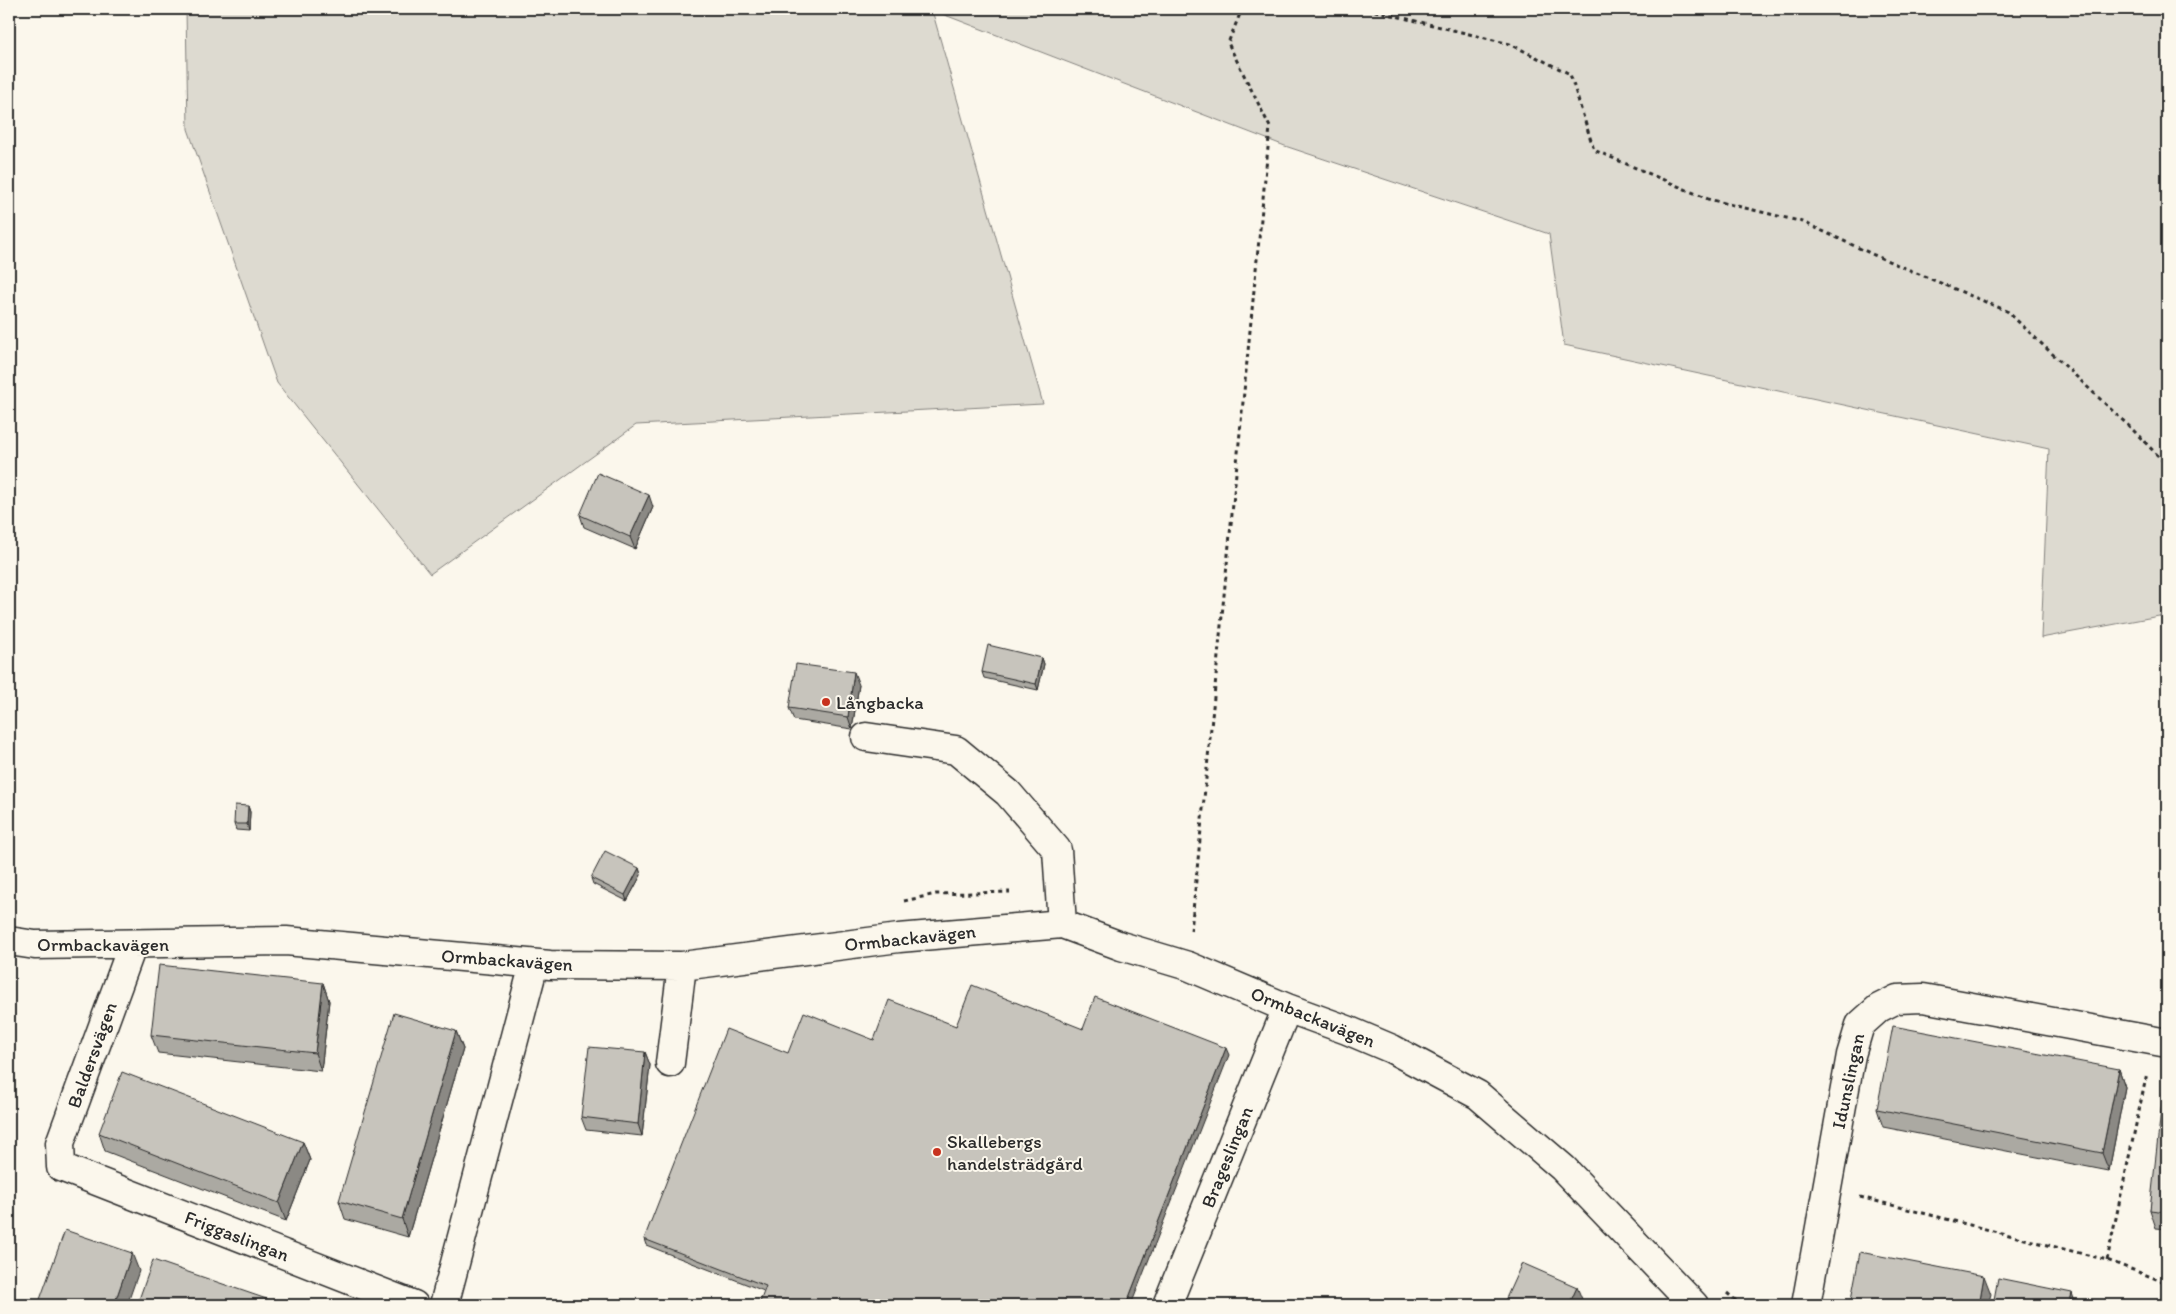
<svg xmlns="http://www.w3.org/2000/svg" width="2176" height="1314" font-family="Itim,sans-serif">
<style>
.green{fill:#dddad0;stroke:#84827e}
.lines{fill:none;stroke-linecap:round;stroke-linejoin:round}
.minor-casing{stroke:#2b2b2b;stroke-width:31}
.path{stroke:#2b2b2b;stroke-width:3;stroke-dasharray:4 4;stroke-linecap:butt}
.minor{stroke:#fbf7ec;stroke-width:28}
.wall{fill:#aba9a2;stroke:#2b2b2b}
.shaded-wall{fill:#8b8984;stroke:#2b2b2b}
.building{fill:#c7c4bc;stroke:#2b2b2b}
.poi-dot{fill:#c8321e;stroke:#fbf7ec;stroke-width:2}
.labels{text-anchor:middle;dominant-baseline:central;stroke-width:4;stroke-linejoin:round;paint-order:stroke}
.poi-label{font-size:19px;fill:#2b2b2b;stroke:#fbf7ec;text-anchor:start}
.street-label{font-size:19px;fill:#2b2b2b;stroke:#fbf7ec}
</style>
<rect width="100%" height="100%" fill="#fbf7ec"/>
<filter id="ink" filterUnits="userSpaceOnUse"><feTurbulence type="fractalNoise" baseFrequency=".02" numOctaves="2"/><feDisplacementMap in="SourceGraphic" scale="10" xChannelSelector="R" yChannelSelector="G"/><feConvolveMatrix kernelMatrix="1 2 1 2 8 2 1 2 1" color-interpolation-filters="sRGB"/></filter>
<g filter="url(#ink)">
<path class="green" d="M 186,9 L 2167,9 L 2167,621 L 2159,616 L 2041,638 L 2049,449 L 1564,345 L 1549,234 L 1285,146 L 932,10 L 1043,404 L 636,425 L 430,574 L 277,383 L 188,129 Z"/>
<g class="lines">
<g class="minor-casing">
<path id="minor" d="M 866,737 L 956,750 L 1008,793 L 1057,850 L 1062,924
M 9,941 L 35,945 L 286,941 L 550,965 L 682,966 L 899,938 L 1062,924 L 1121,946 L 1188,966 L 1287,1008 L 1347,1030 L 1392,1049 L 1478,1095 L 1563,1168 L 1694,1305
M 133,944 L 60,1143 L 61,1167 L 414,1305
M 670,1063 L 682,966
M 444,1305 L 534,964
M 1167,1305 L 1287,1008
M 1806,1305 L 1851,1055 L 1860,1025 L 1879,1008 L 1897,999 L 1923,998 L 2167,1043"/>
</g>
<path class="path" d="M 1367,9 L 1510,44 L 1570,74 L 1594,150 L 1708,199 L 1803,222 L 1874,255 L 2007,311 L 2134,431 L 2167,465
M 904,901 L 936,894 L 1010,892
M 1191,931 L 1270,127 L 1228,43 L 1242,9
M 1860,1197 L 2107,1260 L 2167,1283
M 2107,1260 L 2147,1073
M 1727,1293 L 1741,1305"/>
<use href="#minor" class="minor"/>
</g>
<path class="wall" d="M 653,507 L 635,549 L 584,527 L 580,515 Z
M 1042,658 L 1044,664 L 1038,690 L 984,678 L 982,672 Z
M 859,685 L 852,729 L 794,720 L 789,708 Z
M 248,806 L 250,812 L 249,831 L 236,830 L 234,824 Z
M 639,868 L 641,875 L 627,901 L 593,884 L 591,878 Z
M 323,983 L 329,1001 L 321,1071 L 158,1053 L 151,1035 Z
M 956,1026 L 1083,1029 L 1229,1055 L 764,1291 L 646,1245 L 644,1239 L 788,1053 Z
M 456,1031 L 463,1049 L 408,1237 L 345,1219 L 339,1201 Z
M 645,1052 L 650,1065 L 642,1136 L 586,1130 L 581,1117 Z
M 2119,1069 L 2125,1087 L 2109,1171 L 1883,1127 L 1877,1109 Z
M 2167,1092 L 2167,1229 L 2156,1228 L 2150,1210 Z
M 99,1133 L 303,1142 L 310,1160 L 286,1221 L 105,1151 Z"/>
<path class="shaded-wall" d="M 649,495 L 653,507 L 635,549 L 630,537 Z
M 1042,658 L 1044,664 L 1038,690 L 1036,684 Z
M 854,672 L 859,685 L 852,729 L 848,717 Z
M 248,806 L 250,812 L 249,831 L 247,824 Z
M 639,868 L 641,875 L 627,901 L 625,895 Z
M 323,983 L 329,1001 L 321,1071 L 315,1053 Z
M 456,1031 L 463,1049 L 408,1237 L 402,1219 Z
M 1226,1048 L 1229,1055 L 1131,1305 L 1126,1305 Z
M 645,1052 L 650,1065 L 642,1136 L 638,1124 Z
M 2119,1069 L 2125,1087 L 2109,1171 L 2102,1153 Z
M 303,1142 L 310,1160 L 286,1221 L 279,1203 Z
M 132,1253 L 139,1271 L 127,1305 L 114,1305 Z
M 1984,1276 L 1991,1294 L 1988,1305 L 1979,1305 Z
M 1577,1287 L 1582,1299 L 1579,1305 L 1569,1305 Z
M 2072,1293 L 2076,1305 L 2069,1305 Z"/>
<path class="building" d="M 598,473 L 649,495 L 630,537 L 580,515 Z
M 988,645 L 1042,658 L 1036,684 L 982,672 Z
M 796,664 L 854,672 L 848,717 L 789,708 Z
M 235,805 L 248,806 L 247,824 L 234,824 Z
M 605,851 L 639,868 L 625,895 L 591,878 Z
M 159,965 L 323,983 L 315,1053 L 151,1035 Z
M 972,985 L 1083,1029 L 1095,997 L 1226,1048 L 1126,1305 L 759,1305 L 766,1286 L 644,1239 L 726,1029 L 788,1053 L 804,1012 L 874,1040 L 889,1000 L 956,1026 Z
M 394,1013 L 456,1031 L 402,1219 L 339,1201 Z
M 1893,1026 L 2119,1069 L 2102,1153 L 1877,1109 Z
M 589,1047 L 645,1052 L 638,1124 L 581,1117 Z
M 122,1072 L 303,1142 L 279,1203 L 99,1133 Z
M 2163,1092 L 2167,1092 L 2167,1212 L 2150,1210 Z
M 65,1230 L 132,1253 L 114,1305 L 38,1305 Z
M 1860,1252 L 1984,1276 L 1979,1305 L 1850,1305 Z
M 153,1260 L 284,1305 L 137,1305 Z
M 1522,1263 L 1577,1287 L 1569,1305 L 1503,1305 Z
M 1998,1278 L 2072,1293 L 2069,1305 L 1993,1305 Z"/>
</g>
<g class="poi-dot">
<circle cx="826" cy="702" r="5"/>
<circle cx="937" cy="1152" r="5"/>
</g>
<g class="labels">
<g class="poi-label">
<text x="836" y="702">Långbacka</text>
<text x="947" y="1141">Skallebergs<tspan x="947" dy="22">handelsträdgård</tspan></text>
</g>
<g class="street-label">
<text transform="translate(910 938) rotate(-6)">Ormbackavägen</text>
<text x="103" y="944">Ormbackavägen</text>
<text transform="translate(507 960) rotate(4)">Ormbackavägen</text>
<text transform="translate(1313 1017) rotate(22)">Ormbackavägen</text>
<text transform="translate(92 1055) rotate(-70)">Baldersvägen</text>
<text transform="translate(1848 1081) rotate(-78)">Idunslingan</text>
<text transform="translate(1227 1157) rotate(-68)">Brageslingan</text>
<text transform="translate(237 1236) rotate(21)">Friggaslingan</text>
</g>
</g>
<rect width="2176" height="1314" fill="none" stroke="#fbf7ec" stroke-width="30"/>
<rect x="15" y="15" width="2146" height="1284" fill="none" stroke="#2b2b2b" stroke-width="2" filter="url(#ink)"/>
</svg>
